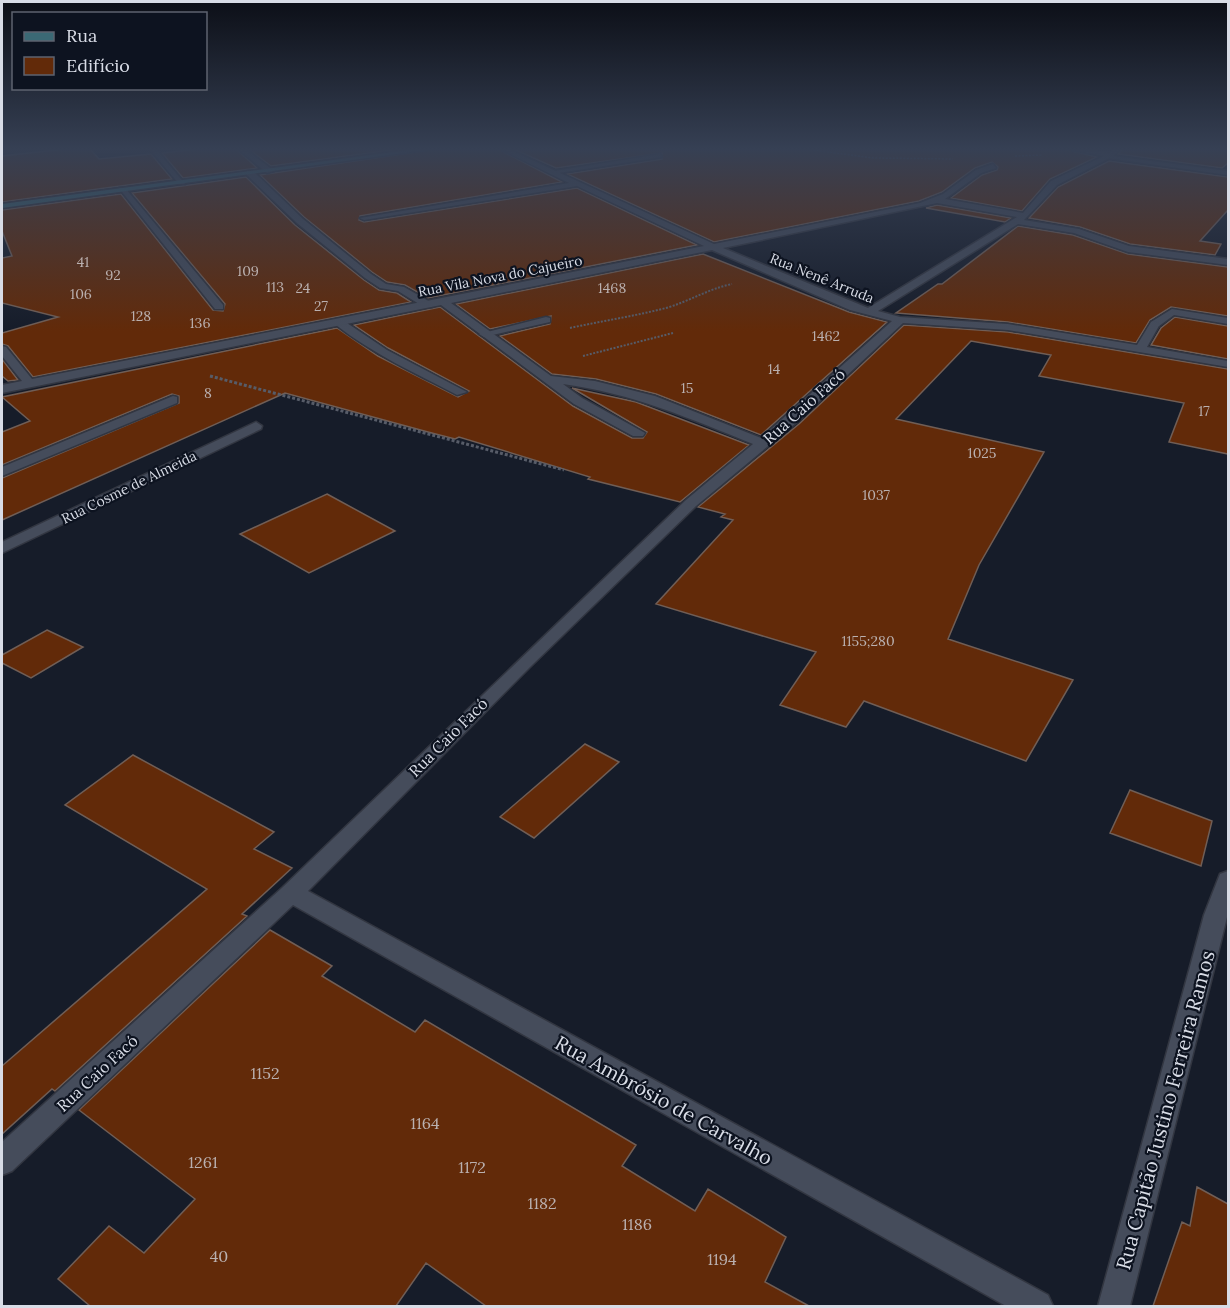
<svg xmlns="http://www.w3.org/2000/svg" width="1230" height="1308" font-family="Lora,serif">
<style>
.building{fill:#622a09;stroke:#705e56;stroke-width:1.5}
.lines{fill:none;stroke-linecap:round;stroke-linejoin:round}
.lane-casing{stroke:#323641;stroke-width:3}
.street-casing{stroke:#323641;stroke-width:3}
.secondary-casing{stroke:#323641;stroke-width:3}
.path-far2{stroke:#575c68;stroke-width:1.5;stroke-dasharray:2 1.5;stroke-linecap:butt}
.path-far1{stroke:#575c68;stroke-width:2;stroke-dasharray:2 1.5;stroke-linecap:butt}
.path{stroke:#575c68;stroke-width:3;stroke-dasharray:3 2;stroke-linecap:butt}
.lane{fill:#454c5b;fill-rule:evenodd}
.street{fill:#454c5b;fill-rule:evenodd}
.secondary{fill:#3b6975;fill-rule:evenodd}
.labels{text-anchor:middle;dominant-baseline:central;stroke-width:4.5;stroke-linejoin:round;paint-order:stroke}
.number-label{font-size:14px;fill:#bab0af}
.far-street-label{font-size:14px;fill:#d8dce6;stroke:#0d1320}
.street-label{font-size:16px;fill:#d8dce6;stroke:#0d1320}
.near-number-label{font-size:16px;fill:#bab0af}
.near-street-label{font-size:20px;fill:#d8dce6;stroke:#0d1320}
</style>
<rect width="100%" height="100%" fill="#161c29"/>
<path class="building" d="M 75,148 L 89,148 L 99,159 L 151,154 L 172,179 L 2,202 L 2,156 Z
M 208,148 L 235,148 L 257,168 L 183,178 L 162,153 Z
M 247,148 L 407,148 L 271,166 Z
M 442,148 L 496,148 L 562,182 L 360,216 L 359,220 L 364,222 L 577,188 L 697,245 L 428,298 L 405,285 L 387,282 L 372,272 L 304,217 L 260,175 Z
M 511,148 L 1060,148 L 1097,157 L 1050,179 L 1022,211 L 951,198 L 982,175 L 997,170 L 998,167 L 992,162 L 975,168 L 942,192 L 919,201 L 714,242 L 567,174 L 662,159 L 662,153 L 556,168 Z
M 1124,148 L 1228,148 L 1228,163 L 1222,168 L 1118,154 Z
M 1109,161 L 1228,177 L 1228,210 L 1200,241 L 1221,244 L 1215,255 L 1130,244 L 1080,227 L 1029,218 L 1058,187 Z
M 246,177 L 295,225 L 364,280 L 379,290 L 397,293 L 411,302 L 33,377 L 8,346 L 2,344 L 2,333 L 58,317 L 2,303 L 2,258 L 12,256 L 2,231 L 2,210 L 121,194 L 213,310 L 223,311 L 225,304 L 132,193 Z
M 937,205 L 1011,218 L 1005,222 L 926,208 Z
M 1018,226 L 1073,235 L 1128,254 L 1228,267 L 1228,316 L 1171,307 L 1150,320 L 1136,343 L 1008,322 L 896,313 L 938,284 L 942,284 Z
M 703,254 L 849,312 L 887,322 L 761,435 L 656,394 L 596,379 L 552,374 L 500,336 L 550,324 L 551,316 L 490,329 L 456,304 Z
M 440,307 L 573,406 L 632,438 L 643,438 L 647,432 L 572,388 L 636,402 L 749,445 L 680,502 L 588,479 L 590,477 L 459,437 L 455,439 L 428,432 L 285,393 L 2,520 L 2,478 L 179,403 L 179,396 L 172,394 L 2,465 L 2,432 L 30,421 L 2,397 L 337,328 L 378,356 L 458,397 L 469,391 L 388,348 L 354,325 Z
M 1175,317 L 1228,326 L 1228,359 L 1151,345 L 1161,328 Z
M 904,325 L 1008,332 L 1228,369 L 1228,454 L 1169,442 L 1184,403 L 1039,376 L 1051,355 L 971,341 L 896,419 L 1044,452 L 979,565 L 948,639 L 1073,680 L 1026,761 L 864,701 L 846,727 L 780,705 L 816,652 L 656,604 L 733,520 L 721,517 L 725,514 L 698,507 L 799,424 Z
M 2,359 L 18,380 L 8,381 L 2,376 Z
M 327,494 L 395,531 L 309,573 L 240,534 Z
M 47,630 L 83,647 L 31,678 L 2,663 L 2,655 Z
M 585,744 L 619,762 L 534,838 L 500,817 Z
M 133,755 L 274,832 L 254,849 L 292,868 L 242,914 L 247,916 L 55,1091 L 52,1089 L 2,1134 L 2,1066 L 207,889 L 65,805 Z
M 1130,790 L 1212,821 L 1201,866 L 1110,833 Z
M 270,930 L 332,966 L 322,976 L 415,1032 L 425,1020 L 636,1145 L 622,1166 L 695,1211 L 708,1189 L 786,1237 L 765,1282 L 809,1306 L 486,1306 L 426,1263 L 396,1306 L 90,1306 L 58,1279 L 109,1226 L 144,1253 L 195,1199 L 79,1110 Z
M 1197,1187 L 1228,1204 L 1228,1306 L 1153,1306 L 1182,1222 L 1190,1226 Z"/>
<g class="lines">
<g class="lane-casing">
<path id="lane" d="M 660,154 L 662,157 L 552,174 L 548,172 Z
M 1105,155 L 1228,171 L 1228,175 L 1107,158 Z
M 247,171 L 253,171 L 303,219 L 371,274 L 386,284 L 404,287 L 432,303 L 432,307 L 424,307 L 398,291 L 380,288 L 365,278 L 297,223 L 247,175 Z
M 1172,309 L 1228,318 L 1228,324 L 1174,315 L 1159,326 L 1151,326 L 1151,322 Z
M 546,317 L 550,318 L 550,322 L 484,337 L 479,334 Z
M 336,321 L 344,321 L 387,350 L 467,392 L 457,395 C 415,373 373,354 336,325 Z"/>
</g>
<g class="street-casing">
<path id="street" d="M 149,148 L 155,148 L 185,184 L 179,184 Z
M 237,148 L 244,148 L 274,171 L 267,173 Z
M 498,148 L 506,148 L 714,244 L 920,203 L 943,194 L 976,170 L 993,164 L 996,168 L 981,173 L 945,199 L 1023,213 L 1051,181 L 1104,156 L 1062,148 L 1110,153 L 1115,148 L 1122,148 L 1113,156 L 1057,185 L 1024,220 L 1079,229 L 1129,246 L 1228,259 L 1228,265 L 1128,252 L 1074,233 L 1018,224 L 878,311 L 900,317 L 1008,324 L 1137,345 L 1151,322 L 1155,321 L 1160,324 L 1147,347 L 1228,361 L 1228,367 L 1008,330 L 903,323 L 797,422 L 696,506 L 530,667 L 308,891 L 1048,1295 L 1053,1306 L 1006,1306 L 293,905 L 12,1171 L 2,1175 L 2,1142 L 283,887 L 686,500 L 753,444 C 691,419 631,393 563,384 L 582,398 L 645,433 L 643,436 L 633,436 L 574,404 L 441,305 L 2,393 L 2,385 L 22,381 L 2,356 L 2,346 L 6,347 L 32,379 L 704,246 L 577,186 L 364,220 L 360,218 L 569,183 ZM 937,203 L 1017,217 L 868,308 L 723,248 ZM 712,250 L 850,310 L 892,321 L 761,438 L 655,396 L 595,381 L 551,376 L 451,303 Z
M 119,188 L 125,188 L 223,305 L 223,309 L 215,309 Z
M 173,396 L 177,397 L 177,403 L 2,476 L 2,467 Z
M 256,422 L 262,426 L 261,429 L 2,553 L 2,542 Z
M 1228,871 L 1228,913 L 1130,1306 L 1098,1306 L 1204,915 L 1220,874 Z"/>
</g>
<g class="secondary-casing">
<path id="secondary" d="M 423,148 L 440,148 L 2,208 L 2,204 Z"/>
</g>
<path class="path-far2" d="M 799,148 L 873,158 L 953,159
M 1015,156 L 1043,155"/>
<path class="path-far1" d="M 570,328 C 602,321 635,316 666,308 C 690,301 708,289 732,284
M 583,356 L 673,333"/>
<path class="path" d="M 210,376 L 564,470"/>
<use href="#lane" class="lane"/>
<use href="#street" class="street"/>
<use href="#secondary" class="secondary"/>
</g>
<linearGradient id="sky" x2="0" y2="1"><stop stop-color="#0c0f17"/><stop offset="0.45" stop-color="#364054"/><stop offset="1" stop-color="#364054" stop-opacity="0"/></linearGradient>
<rect width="1230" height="331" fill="url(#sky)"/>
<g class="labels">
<g class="number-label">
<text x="83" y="262">41</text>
<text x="248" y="271">109</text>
<text x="113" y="275">92</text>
<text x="275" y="287">113</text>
<text x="303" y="288">24</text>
<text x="612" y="288">1468</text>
<text x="81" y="294">106</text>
<text x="321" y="306">27</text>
<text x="141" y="316">128</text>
<text x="200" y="323">136</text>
<text x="826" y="336">1462</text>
<text x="774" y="369">14</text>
<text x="687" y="388">15</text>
<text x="208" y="393">8</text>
<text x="1204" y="411">17</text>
<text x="982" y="453">1025</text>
<text x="876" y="495">1037</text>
<text x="868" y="641">1155;280</text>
</g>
<g class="far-street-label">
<text transform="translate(500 276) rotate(-11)">Rua Vila Nova do Cajueiro</text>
<text transform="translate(822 278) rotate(22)">Rua Nenê Arruda</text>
<text transform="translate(129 487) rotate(-26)">Rua Cosme de Almeida</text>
</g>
<g class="street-label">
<text transform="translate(804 406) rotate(-42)">Rua Caio Facó</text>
<text transform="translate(448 737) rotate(-45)">Rua Caio Facó</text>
<text transform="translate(97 1073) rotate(-43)">Rua Caio Facó</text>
</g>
<g class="near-number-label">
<text x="265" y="1073">1152</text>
<text x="425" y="1123">1164</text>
<text x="203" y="1162">1261</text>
<text x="472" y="1167">1172</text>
<text x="542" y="1203">1182</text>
<text x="637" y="1224">1186</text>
<text x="219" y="1256">40</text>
<text x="722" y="1259">1194</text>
</g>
<g class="near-street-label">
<text transform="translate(664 1100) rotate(29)">Rua Ambrósio de Carvalho</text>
<text transform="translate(1165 1110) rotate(-75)">Rua Capitão Justino Ferreira Ramos</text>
</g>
</g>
<rect width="1230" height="1308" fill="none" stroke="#d8dce6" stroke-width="6"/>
<rect x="12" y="12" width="195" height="78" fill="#0d1320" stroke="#5e636f" stroke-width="1.5"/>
<rect x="24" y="32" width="30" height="9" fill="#3b6975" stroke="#5e636f" stroke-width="1.5"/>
<text x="66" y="42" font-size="18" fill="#d8dce6">Rua</text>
<rect x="24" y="57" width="30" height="18" fill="#622a09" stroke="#5e636f" stroke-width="1.5"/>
<text x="66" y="72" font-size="18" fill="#d8dce6">Edifício</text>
</svg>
